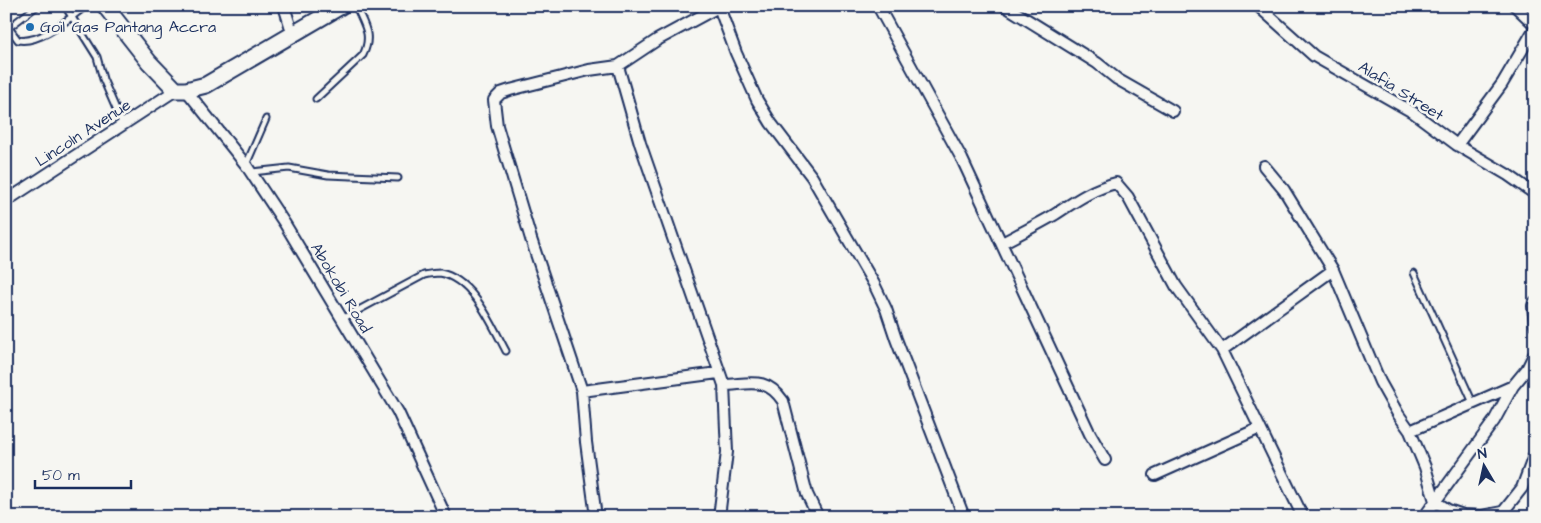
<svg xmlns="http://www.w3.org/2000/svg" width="1541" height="523" font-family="'Architects Daughter',sans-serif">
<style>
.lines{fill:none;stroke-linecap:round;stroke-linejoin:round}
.lane-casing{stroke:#1b2f5e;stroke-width:9}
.street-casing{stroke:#1b2f5e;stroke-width:14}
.secondary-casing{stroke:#1b2f5e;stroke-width:19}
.lane{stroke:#f6f6f2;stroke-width:5}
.street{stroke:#f6f6f2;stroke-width:10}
.secondary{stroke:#f6f6f2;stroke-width:15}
.poi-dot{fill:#1f6fb2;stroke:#f6f6f2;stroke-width:2}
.labels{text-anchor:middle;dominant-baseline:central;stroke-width:5;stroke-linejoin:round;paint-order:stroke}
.poi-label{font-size:16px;fill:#1b2f5e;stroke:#f6f6f2;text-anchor:start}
.street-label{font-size:16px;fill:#1b2f5e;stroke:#f6f6f2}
</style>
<rect width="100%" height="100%" fill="#f6f6f2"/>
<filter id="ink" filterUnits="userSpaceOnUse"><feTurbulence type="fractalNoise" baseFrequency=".02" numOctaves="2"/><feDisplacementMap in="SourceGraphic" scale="10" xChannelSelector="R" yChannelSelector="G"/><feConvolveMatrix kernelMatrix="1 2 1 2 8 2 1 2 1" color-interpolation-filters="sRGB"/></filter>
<g filter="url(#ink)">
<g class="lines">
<g class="lane-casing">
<path id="lane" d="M 65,6 L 97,57 L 103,79 L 123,125
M 9,28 L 18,40 C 41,44 68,19 86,6
M 7,29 L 37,6
M 316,99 L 363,55 C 373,35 364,25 356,6
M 246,165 L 266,119
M 252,172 L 289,168 L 328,175 L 398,178
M 1414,273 L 1473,403
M 342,319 L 424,275 C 429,274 435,273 440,273 C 473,279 492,325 506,351"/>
</g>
<g class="street-casing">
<path id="street" d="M 284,6 L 293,35
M 878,6 L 962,159 L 1090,434 L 1105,460
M 1005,6 L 1097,63 L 1117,79 L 1173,111
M 1258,6 L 1314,56 L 1414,113 L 1457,145 L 1508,175 L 1535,194
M 1515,6 L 1535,25
M 719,7 L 736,53 L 757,100 L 771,123 L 812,177 L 874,284 L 886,309 L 896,339 L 964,517
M 618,66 L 640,143 L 724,385 L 727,452 L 719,517
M 186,90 L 246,165 L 285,224 L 398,412 L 446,517
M 1457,145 L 1502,84 L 1535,28
M 1264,166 L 1284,190 L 1333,270 L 1380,382 L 1398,414 L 1410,431 L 1425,467 L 1435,501 L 1448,510 L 1463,515 L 1482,516 L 1503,512 L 1522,488 L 1535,453
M 6,201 L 176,90
M 1002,243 C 1019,234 1037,225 1054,215 C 1074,202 1092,189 1116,183 L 1128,197 L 1176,286 L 1222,350 L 1303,517
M 1535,302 L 1533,306 L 1535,325
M 1222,350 L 1333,270
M 724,385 C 750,384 766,376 783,401 L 807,494 L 818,517
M 582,391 L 718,373
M 1410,431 L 1513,386
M 1155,475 L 1260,428
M 596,517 L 586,442 L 582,391 L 531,239 L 497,126 L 494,100 L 501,93 L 510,90 L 589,70 L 618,66 L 657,40 L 720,6
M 1424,517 L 1494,421 L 1513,386 L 1527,369 L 1535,353"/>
</g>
<g class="secondary-casing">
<path id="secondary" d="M 105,6 L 149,62 L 176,90 L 186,90 L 206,85 L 341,6"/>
</g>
<use href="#lane" class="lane"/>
<use href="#street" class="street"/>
<use href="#secondary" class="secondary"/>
</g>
</g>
<circle class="poi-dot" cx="30" cy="27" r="5"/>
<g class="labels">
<g class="poi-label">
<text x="40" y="27">Goil Gas Pantang Accra</text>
</g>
<g class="street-label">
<text transform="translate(1401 91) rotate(32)">Alafia Street</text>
<text transform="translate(83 133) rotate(-33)">Lincoln Avenue</text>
<text transform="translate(341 288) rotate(59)">Abokobi Road</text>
</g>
</g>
<rect width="1541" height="523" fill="none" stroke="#f6f6f2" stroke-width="25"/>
<rect x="12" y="12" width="1516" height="498" fill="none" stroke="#1b2f5e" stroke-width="2" filter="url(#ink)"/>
<g transform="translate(1484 466) rotate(351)" stroke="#f6f6f2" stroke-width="4" paint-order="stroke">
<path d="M0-4L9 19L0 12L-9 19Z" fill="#1b2f5e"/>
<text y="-8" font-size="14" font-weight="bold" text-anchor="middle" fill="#1b2f5e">N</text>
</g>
<path d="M35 480v8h96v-8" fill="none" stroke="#1b2f5e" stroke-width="2.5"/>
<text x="42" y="480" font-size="15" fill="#1b2f5e" stroke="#f6f6f2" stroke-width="4" paint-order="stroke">50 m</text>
</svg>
